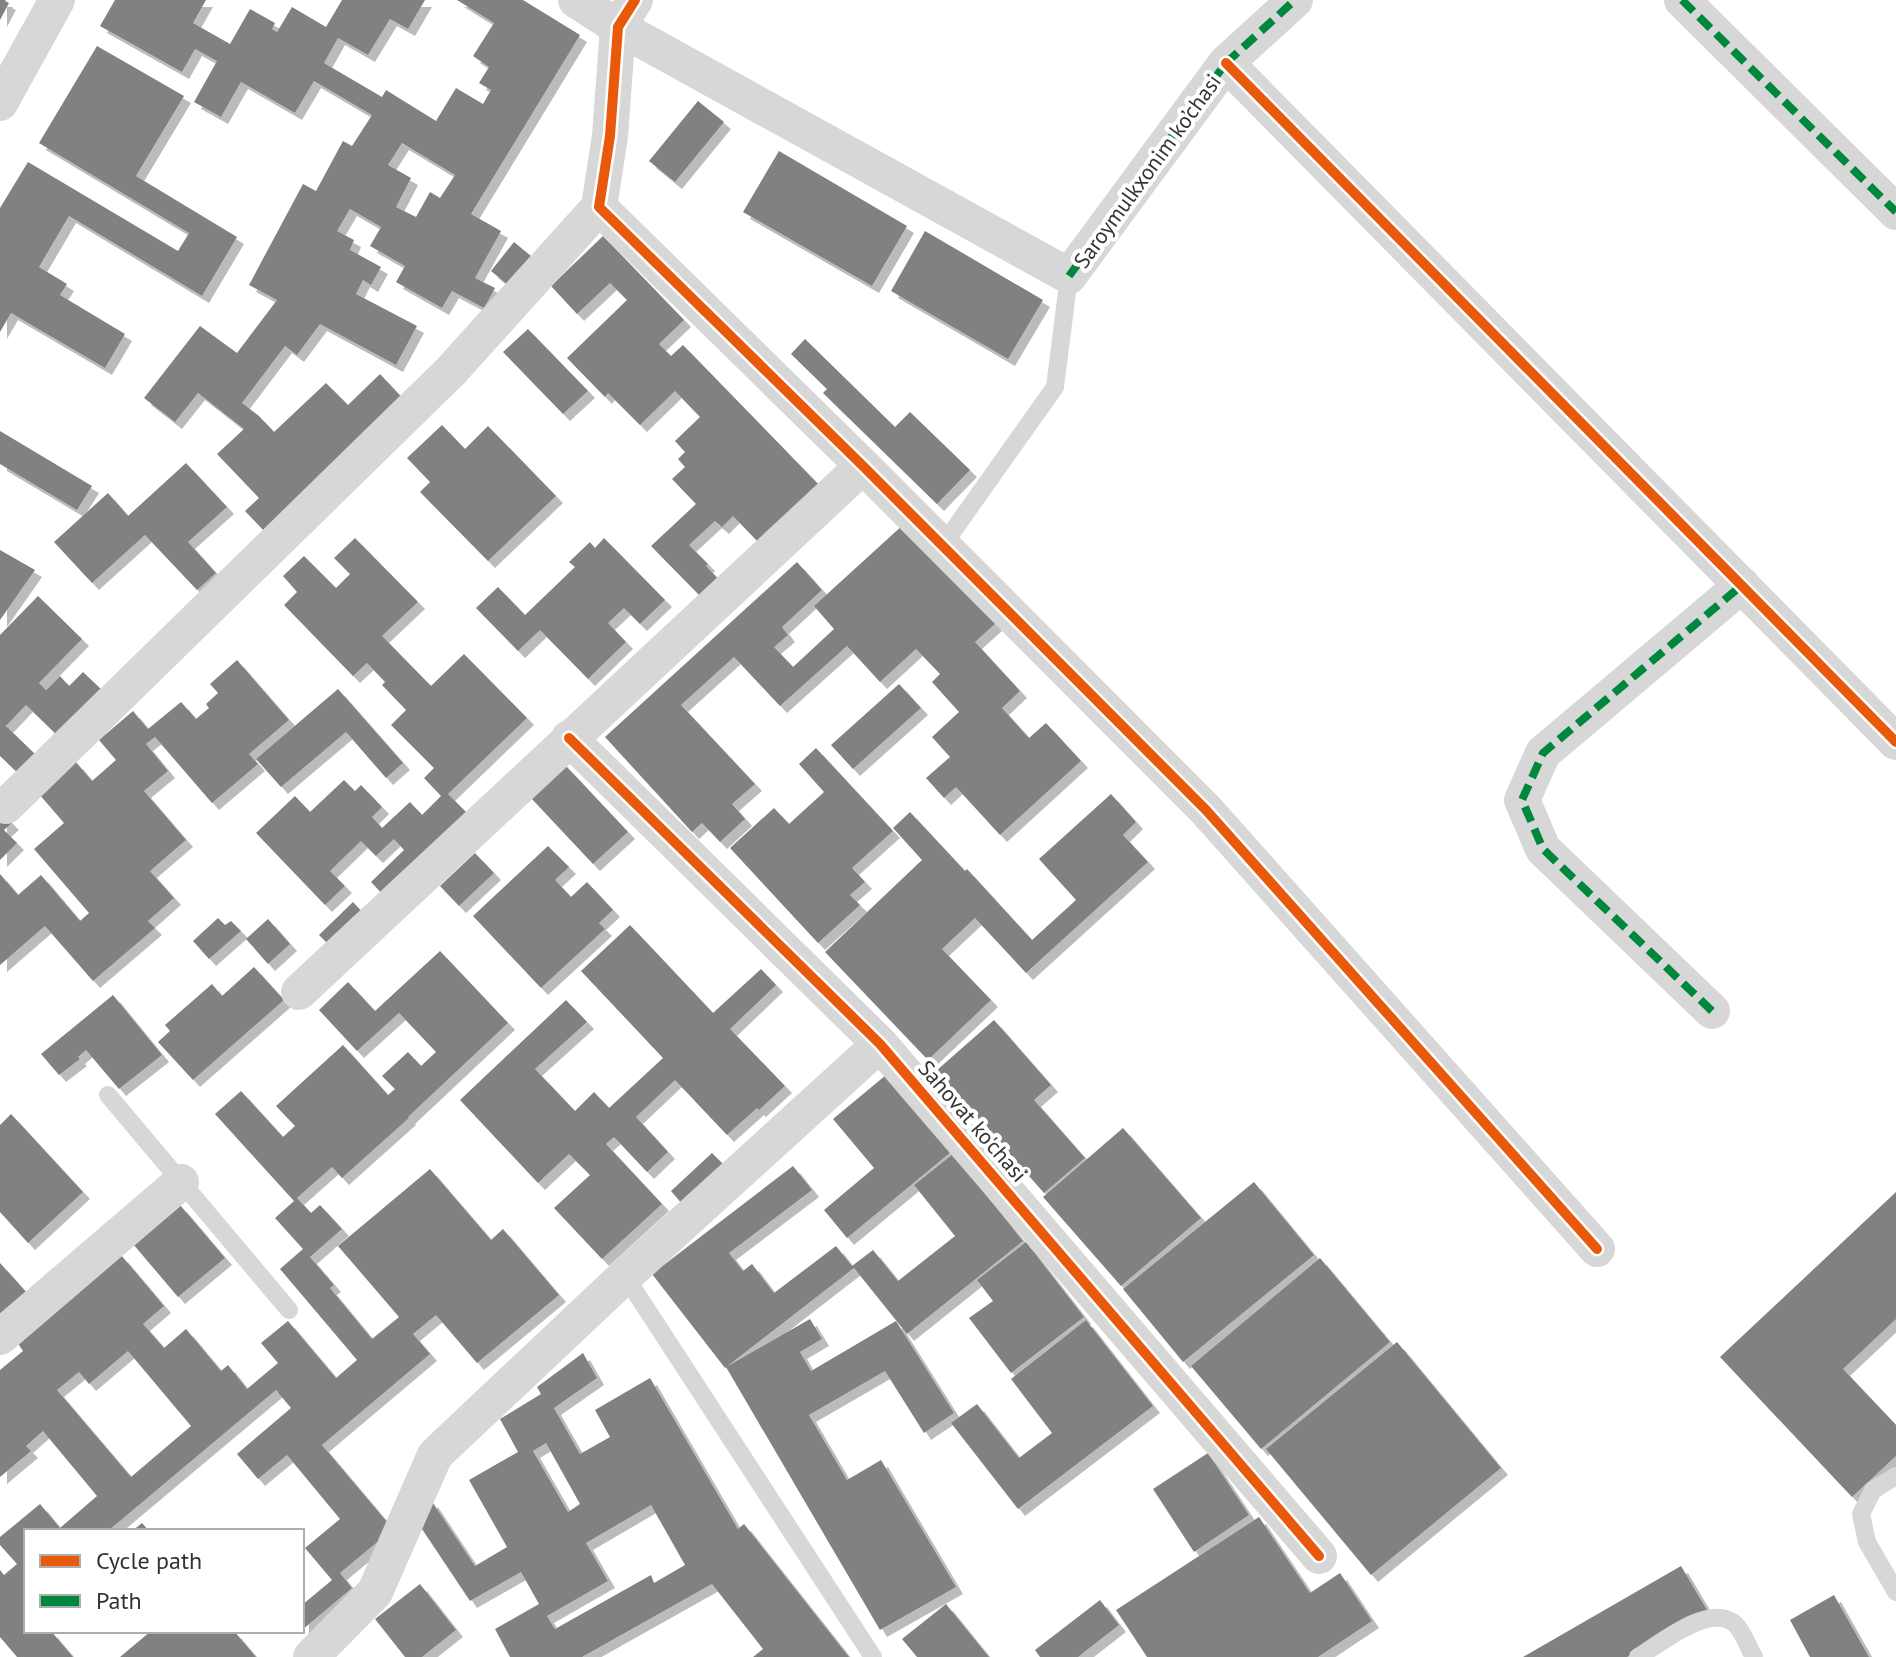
<svg xmlns="http://www.w3.org/2000/svg" width="1896" height="1657" font-family="'PT Sans',sans-serif">
<style>
.building{fill:#818181;fill-rule:evenodd;filter:url(#shadow)}
.lines{fill:none;stroke-linecap:round;stroke-linejoin:round}
.service{stroke:#d7d7d7;stroke-width:18}
.minor{stroke:#d7d7d7;stroke-width:36}
.quiet{stroke:#00873e;stroke-width:8;stroke-dasharray:16 8;stroke-linecap:butt}
.cycleway-casing{stroke:#fff;stroke-width:15}
.cycleway{stroke:#e8590c;stroke-width:10}
.labels{text-anchor:middle;dominant-baseline:central;stroke-width:8;stroke-linejoin:round;paint-order:stroke}
.street-label{font-size:22px;fill:#333;stroke:#fff}
</style>
<defs>
<filter id="shadow"><feDropShadow dx="7" dy="7" stdDeviation="0" flood-color="#0004"/></filter>
</defs>
<rect width="100%" height="100%" fill="#fff"/>
<path class="building" d="M 0,0 L 6,0 L 5,1 L 9,3 L 0,20 Z
M 115,0 L 206,0 L 193,23 L 230,44 L 250,9 L 275,23 L 272,29 L 277,32 L 292,7 L 326,27 L 342,0 L 425,0 L 408,29 L 390,19 L 368,55 L 338,38 L 324,63 L 382,97 L 386,90 L 436,121 L 456,88 L 483,104 L 491,90 L 479,83 L 489,67 L 473,56 L 494,23 L 457,0 L 523,0 L 580,35 L 471,214 L 501,231 L 475,278 L 495,288 L 484,308 L 452,291 L 442,308 L 396,282 L 405,266 L 370,246 L 381,227 L 350,209 L 337,231 L 354,240 L 350,250 L 381,267 L 371,285 L 363,280 L 356,294 L 417,326 L 396,365 L 320,324 L 297,355 L 285,346 L 242,403 L 259,416 L 274,432 L 326,383 L 348,405 L 380,374 L 406,402 L 266,533 L 245,511 L 259,498 L 217,454 L 244,429 L 198,393 L 175,422 L 144,398 L 200,326 L 237,353 L 277,300 L 249,285 L 303,184 L 316,191 L 343,141 L 352,146 L 372,115 L 314,81 L 295,113 L 241,82 L 221,117 L 194,102 L 217,61 L 195,49 L 182,72 L 100,26 ZM 402,143 L 455,175 L 440,198 L 430,192 L 416,217 L 396,207 L 411,178 L 388,165 Z
M 97,46 L 184,96 L 136,176 L 237,237 L 202,296 L 69,216 L 39,267 L 67,284 L 60,295 L 125,334 L 105,368 L 11,313 L 0,332 L 0,208 L 28,162 L 178,251 L 189,233 L 39,143 Z
M 698,101 L 724,122 L 675,182 L 649,161 Z
M 779,151 L 907,226 L 872,286 L 743,212 Z
M 925,231 L 1043,300 L 1008,359 L 891,291 Z
M 603,236 L 684,320 L 659,344 L 671,356 L 683,345 L 822,488 L 762,546 L 733,516 L 722,527 L 715,521 L 689,545 L 708,564 L 706,566 L 723,584 L 705,601 L 651,546 L 696,504 L 672,479 L 685,467 L 678,459 L 685,452 L 675,441 L 700,417 L 675,391 L 640,425 L 608,393 L 605,397 L 567,358 L 627,300 L 610,283 L 577,314 L 551,286 Z
M 514,242 L 531,256 L 508,285 L 491,271 Z
M 528,329 L 588,391 L 563,414 L 503,352 Z
M 805,339 L 895,427 L 910,412 L 970,470 L 937,504 L 823,393 L 827,389 L 791,354 Z
M 442,425 L 465,449 L 488,426 L 556,496 L 488,561 L 420,492 L 430,482 L 407,458 Z
M 0,431 L 92,486 L 77,510 L 0,464 Z
M 186,463 L 227,507 L 188,542 L 216,573 L 197,590 L 145,535 L 92,583 L 54,542 L 108,493 L 128,516 Z
M 904,524 L 996,623 L 975,642 L 1020,691 L 1002,708 L 1029,738 L 1046,723 L 1081,761 L 1000,835 L 956,787 L 944,798 L 926,778 L 950,757 L 932,737 L 959,712 L 932,682 L 940,674 L 916,649 L 880,682 L 847,646 L 780,706 L 734,657 L 681,705 L 755,784 L 732,804 L 745,819 L 720,842 L 702,823 L 692,832 L 605,737 L 797,562 L 822,590 L 782,627 L 788,635 L 774,647 L 793,667 L 834,629 L 814,606 Z
M 355,538 L 418,602 L 382,636 L 431,686 L 464,654 L 527,718 L 448,794 L 473,819 L 389,901 L 371,882 L 404,850 L 394,839 L 376,856 L 361,841 L 330,871 L 345,886 L 325,905 L 256,833 L 295,796 L 310,812 L 344,780 L 355,791 L 361,785 L 382,807 L 372,817 L 382,828 L 410,802 L 422,815 L 441,796 L 424,778 L 434,768 L 391,725 L 406,710 L 382,685 L 385,682 L 367,663 L 353,676 L 284,605 L 297,592 L 283,576 L 304,556 L 336,588 L 350,574 L 334,558 Z
M 604,538 L 665,600 L 640,624 L 624,608 L 608,623 L 626,642 L 588,679 L 540,630 L 518,651 L 476,608 L 498,587 L 525,615 L 575,567 L 569,562 L 590,542 L 595,548 Z
M 0,550 L 35,570 L 0,620 Z
M 38,596 L 82,639 L 39,683 L 46,690 L 60,676 L 69,686 L 83,672 L 102,690 L 57,735 L 26,705 L 6,726 L 37,756 L 19,774 L 0,756 L 0,635 Z
M 237,660 L 289,720 L 249,754 L 258,764 L 212,803 L 155,737 L 146,744 L 168,771 L 144,791 L 186,840 L 150,871 L 174,898 L 148,921 L 155,928 L 93,981 L 45,926 L 0,965 L 0,874 L 18,895 L 41,875 L 80,921 L 89,913 L 34,849 L 64,823 L 39,794 L 76,762 L 92,781 L 116,760 L 99,740 L 133,711 L 148,729 L 181,702 L 196,719 L 209,708 L 206,704 L 218,693 L 210,684 Z
M 899,684 L 921,708 L 853,769 L 831,745 Z
M 338,689 L 403,763 L 386,778 L 346,732 L 281,787 L 256,759 Z
M 816,748 L 893,831 L 852,868 L 865,882 L 850,895 L 860,905 L 818,943 L 730,848 L 774,808 L 789,824 L 824,792 L 799,764 Z
M 566,766 L 628,832 L 593,864 L 531,798 Z
M 1111,794 L 1136,822 L 1123,835 L 1148,862 L 1026,973 L 975,918 L 942,949 L 991,1000 L 928,1060 L 825,952 L 922,860 L 893,828 L 910,812 L 965,871 L 967,869 L 1032,940 L 1076,900 L 1039,859 Z
M 0,811 L 12,823 L 4,830 L 17,843 L 0,860 Z
M 548,846 L 569,867 L 555,880 L 571,897 L 587,882 L 613,910 L 599,923 L 605,929 L 541,988 L 473,916 Z
M 475,853 L 494,873 L 459,906 L 440,886 Z
M 353,902 L 365,915 L 331,947 L 319,935 Z
M 218,918 L 225,925 L 231,921 L 241,931 L 209,959 L 193,941 Z
M 268,919 L 290,944 L 268,964 L 246,939 Z
M 630,925 L 713,1013 L 761,969 L 776,985 L 730,1029 L 785,1086 L 759,1110 L 757,1108 L 727,1135 L 675,1080 L 636,1117 L 668,1152 L 647,1172 L 614,1137 L 606,1144 L 662,1204 L 602,1259 L 554,1208 L 590,1175 L 569,1154 L 538,1183 L 460,1100 L 566,1000 L 587,1022 L 535,1069 L 575,1111 L 594,1092 L 609,1108 L 663,1058 L 581,971 Z
M 440,951 L 508,1023 L 408,1117 L 409,1118 L 342,1178 L 332,1167 L 297,1198 L 311,1213 L 320,1205 L 342,1229 L 310,1257 L 334,1285 L 330,1288 L 372,1339 L 399,1317 L 338,1246 L 430,1169 L 491,1240 L 503,1229 L 559,1295 L 477,1363 L 436,1315 L 413,1334 L 430,1354 L 322,1445 L 393,1529 L 340,1573 L 352,1588 L 302,1630 L 302,1605 L 332,1580 L 305,1548 L 340,1519 L 287,1455 L 258,1479 L 237,1454 L 291,1408 L 276,1390 L 108,1531 L 26,1531 L 26,1631 L 51,1631 L 73,1657 L 17,1657 L 0,1637 L 0,1570 L 4,1575 L 17,1564 L 0,1545 L 0,1537 L 40,1504 L 60,1528 L 97,1496 L 43,1431 L 26,1446 L 31,1451 L 0,1477 L 0,1370 L 23,1351 L 17,1342 L 121,1255 L 164,1306 L 143,1324 L 164,1348 L 186,1329 L 221,1371 L 228,1365 L 247,1389 L 278,1363 L 261,1343 L 288,1321 L 336,1378 L 357,1360 L 280,1269 L 303,1249 L 275,1218 L 294,1201 L 215,1114 L 241,1091 L 283,1137 L 295,1126 L 276,1106 L 343,1045 L 388,1095 L 395,1089 L 382,1076 L 408,1052 L 421,1066 L 436,1052 L 399,1013 L 357,1051 L 319,1010 L 348,982 L 375,1011 ZM 128,1351 L 191,1426 L 131,1477 L 57,1390 L 79,1372 L 89,1384 Z
M 254,967 L 284,1000 L 193,1080 L 158,1042 L 170,1031 L 165,1025 L 212,984 L 222,996 Z
M 113,995 L 162,1055 L 119,1089 L 86,1050 L 78,1057 L 80,1059 L 59,1075 L 41,1054 Z
M 994,1020 L 1051,1085 L 1034,1100 L 1085,1158 L 1044,1193 L 936,1071 Z
M 886,1075 L 951,1152 L 847,1238 L 824,1210 L 874,1168 L 833,1119 Z
M 11,1114 L 83,1192 L 28,1243 L 0,1212 L 0,1125 Z
M 1123,1128 L 1201,1218 L 1121,1286 L 1043,1197 Z
M 712,1153 L 725,1166 L 683,1205 L 671,1191 Z
M 953,1154 L 1023,1241 L 907,1334 L 854,1268 L 725,1368 L 652,1274 L 793,1166 L 812,1190 L 729,1253 L 743,1271 L 752,1264 L 774,1293 L 836,1246 L 852,1266 L 873,1250 L 898,1281 L 955,1236 L 914,1185 Z
M 1254,1182 L 1314,1255 L 1183,1362 L 1123,1289 Z
M 1896,1192 L 1896,1319 L 1843,1369 L 1896,1425 L 1896,1456 L 1852,1497 L 1720,1357 Z
M 180,1205 L 225,1258 L 178,1297 L 133,1244 Z
M 1026,1242 L 1084,1317 L 1011,1373 L 969,1318 L 993,1301 L 977,1280 Z
M 1320,1258 L 1390,1342 L 1261,1449 L 1191,1366 Z
M 0,1263 L 26,1292 L 0,1316 Z
M 810,1319 L 822,1339 L 800,1352 L 811,1371 L 896,1321 L 954,1413 L 924,1433 L 885,1371 L 809,1415 L 847,1480 L 881,1460 L 956,1587 L 880,1630 L 726,1367 Z
M 1086,1320 L 1153,1406 L 1018,1509 L 951,1423 L 977,1404 L 1019,1458 L 1052,1433 L 1011,1379 Z
M 1397,1342 L 1501,1468 L 1371,1575 L 1266,1449 Z
M 583,1353 L 597,1378 L 554,1408 L 580,1454 L 610,1437 L 595,1410 L 650,1378 L 738,1529 L 744,1524 L 849,1657 L 753,1657 L 763,1649 L 712,1584 L 582,1657 L 510,1657 L 495,1629 L 539,1604 L 521,1572 L 470,1601 L 418,1523 L 431,1500 L 475,1566 L 507,1547 L 469,1480 L 518,1452 L 500,1419 L 541,1394 L 537,1387 ZM 546,1443 L 580,1504 L 568,1512 L 533,1451 ZM 651,1505 L 685,1565 L 654,1583 L 651,1575 L 555,1629 L 547,1616 L 608,1581 L 586,1543 Z
M 1208,1453 L 1249,1515 L 1194,1552 L 1153,1489 Z
M 1259,1517 L 1310,1593 L 1340,1573 L 1372,1621 L 1318,1657 L 1147,1657 L 1116,1610 Z
M 142,1523 L 149,1531 L 132,1531 Z
M 1681,1566 L 1707,1610 L 1627,1657 L 1523,1657 Z
M 420,1584 L 456,1630 L 422,1657 L 405,1657 L 375,1619 Z
M 1834,1595 L 1869,1657 L 1810,1657 L 1790,1620 Z
M 1100,1600 L 1119,1625 L 1078,1657 L 1040,1657 L 1035,1650 Z
M 946,1604 L 989,1657 L 917,1657 L 902,1639 Z
M 151,1631 L 234,1631 L 256,1657 L 120,1657 Z"/>
<g class="lines">
<path class="service" d="M 943,545 L 1055,387 L 1069,276
M 108,1095 L 289,1310
M 625,1276 L 873,1657
M 1896,1476 L 1873,1490 L 1861,1514 L 1867,1542 L 1896,1592
M 1638,1657 C 1660,1644 1710,1602 1735,1624 C 1743,1631 1748,1647 1754,1657"/>
<path class="minor" d="M 576,0 L 618,27 L 1069,276 L 1226,63 L 1295,0
M 635,0 L 618,27 L 610,136 L 599,207 L 863,466 L 1206,810 L 1597,1249
M 1682,0 L 1896,212
M 1226,63 L 1896,742
M 0,103 L 57,0
M 569,738 L 880,1044 L 1319,1556
M 6,806 L 451,371 L 599,207
M 299,992 L 863,466
M 1712,1011 L 1543,849 L 1522,800 L 1543,753 L 1742,585
M 0,1337 L 181,1182
M 311,1657 L 375,1592 L 435,1455 L 625,1276 L 880,1044"/>
<path class="quiet" d="M 1682,0 L 1896,212
M 1069,276 L 1226,63 L 1295,0
M 1712,1011 L 1543,849 L 1522,800 L 1543,753 L 1742,585"/>
<g class="cycleway-casing">
<path id="cycleway" d="M 635,0 L 618,27 L 610,136 L 599,207 L 863,466 L 1206,810 L 1597,1249
M 1226,63 L 1896,742
M 569,738 L 880,1044 L 1319,1556"/>
</g>
<use href="#cycleway" class="cycleway"/>
</g>
<g class="labels">
<g class="street-label">
<text transform="translate(1147 171) rotate(-54)">Saroymulkxonim ko’chasi</text>
<text transform="translate(973 1121) rotate(49)">Sahovat ko'chasi</text>
</g>
</g>
<rect x="24" y="1529" width="280" height="104" fill="#ffffff" stroke="#adadad" stroke-width="2"/>
<rect x="40" y="1555" width="40" height="12" fill="#e8590c" stroke="#adadad" stroke-width="2"/>
<text x="96" y="1569" font-size="24" fill="#333333">Cycle path</text>
<rect x="40" y="1595" width="40" height="12" fill="#00873e" stroke="#adadad" stroke-width="2"/>
<text x="96" y="1609" font-size="24" fill="#333333">Path</text>
</svg>
